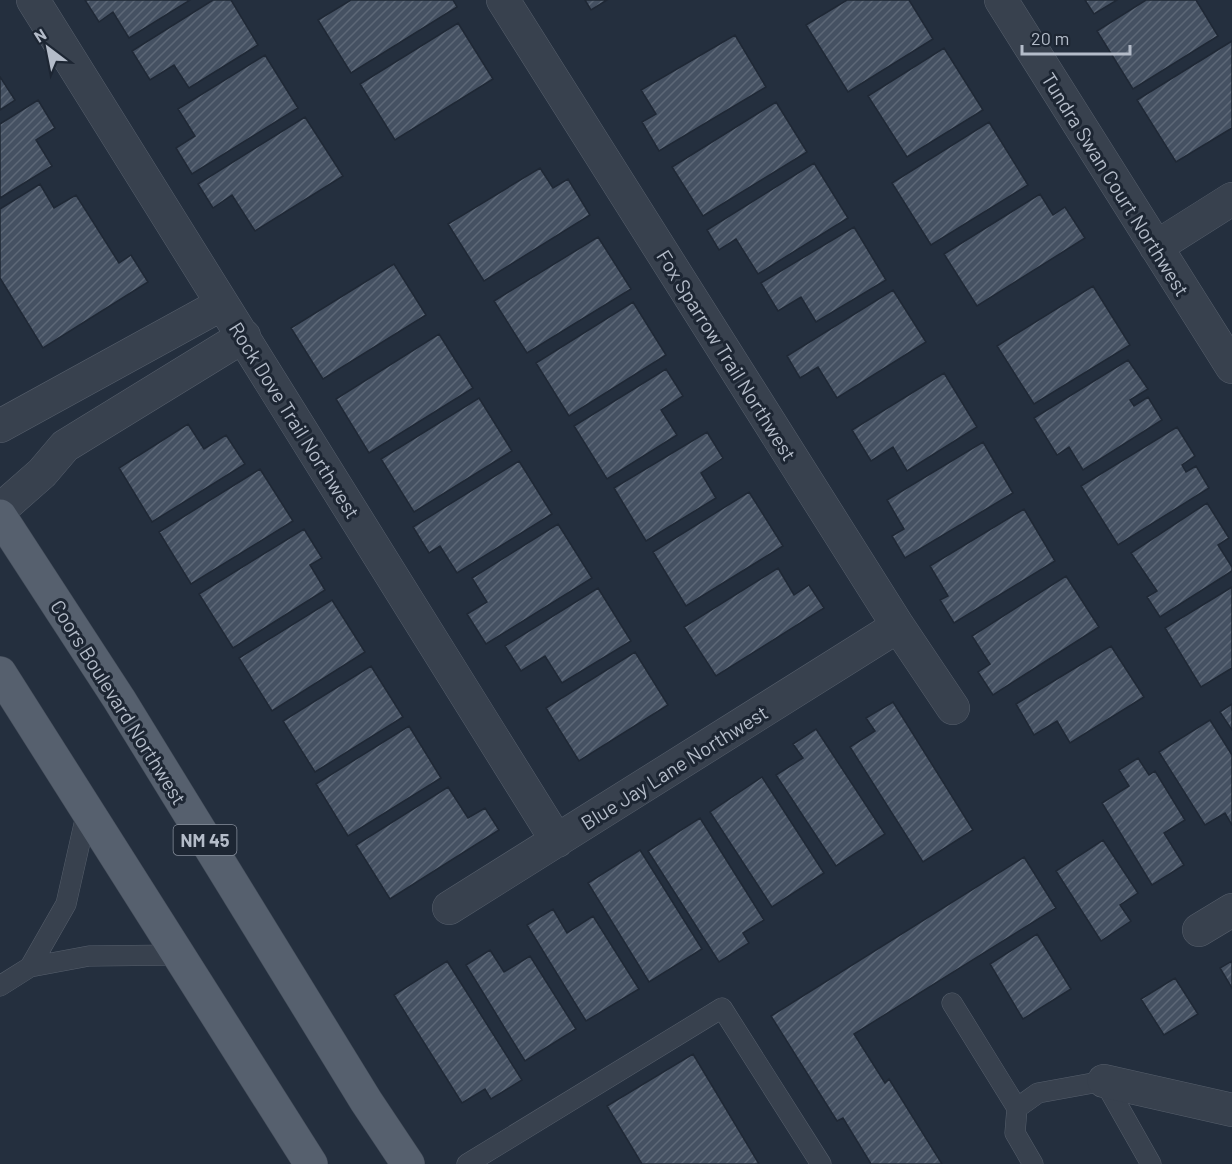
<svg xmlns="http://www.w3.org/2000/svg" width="1232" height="1164" font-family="Barlow,sans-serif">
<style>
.building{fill:url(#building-hatch);stroke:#1f2835;stroke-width:1.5}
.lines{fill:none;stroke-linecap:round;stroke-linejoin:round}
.lane-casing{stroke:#565f6c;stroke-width:21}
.street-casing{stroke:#565f6c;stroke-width:34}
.primary-casing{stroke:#414a57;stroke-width:34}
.lane{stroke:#38414e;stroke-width:20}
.street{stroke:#38414e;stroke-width:33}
.primary{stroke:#56606e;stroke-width:33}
.labels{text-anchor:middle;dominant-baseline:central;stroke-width:6;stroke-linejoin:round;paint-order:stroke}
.shield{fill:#1d2633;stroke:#878f9c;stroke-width:1.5}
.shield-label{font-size:18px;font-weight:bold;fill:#b4bcc9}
.street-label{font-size:20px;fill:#b4bcc9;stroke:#1d2633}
</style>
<defs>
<pattern id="building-hatch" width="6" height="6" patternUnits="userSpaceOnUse" patternTransform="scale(1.5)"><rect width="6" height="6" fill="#455162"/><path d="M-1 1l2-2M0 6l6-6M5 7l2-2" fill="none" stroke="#5d6877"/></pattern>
</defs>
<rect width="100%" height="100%" fill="#242f3e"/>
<path class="building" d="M 85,0 L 190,0 L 129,38 L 113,12 L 99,22 Z
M 213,0 L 231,0 L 258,45 L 189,88 L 174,65 L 150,80 L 132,51 Z
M 351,0 L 453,0 L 457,7 L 351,73 L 318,20 Z
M 585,0 L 607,0 L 591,10 Z
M 847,0 L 909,0 L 933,39 L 848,92 L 806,25 Z
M 1085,0 L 1117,0 L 1094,14 Z
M 1146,0 L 1196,0 L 1218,36 L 1133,89 L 1097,31 Z
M 458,23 L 493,79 L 395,140 L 360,84 Z
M 735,35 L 766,87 L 659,151 L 642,122 L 656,114 L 641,90 Z
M 1232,41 L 1232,128 L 1176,162 L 1137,100 Z
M 944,48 L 983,110 L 907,157 L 868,96 Z
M 265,55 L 298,108 L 192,174 L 176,148 L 195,136 L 178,109 Z
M 0,77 L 15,100 L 0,110 Z
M 38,100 L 55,128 L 36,140 L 52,166 L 0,198 L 0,124 Z
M 776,102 L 807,152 L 703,216 L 672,167 Z
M 305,117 L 343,176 L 255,231 L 232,195 L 213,208 L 198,184 Z
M 989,122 L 1028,185 L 931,245 L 892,183 Z
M 814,163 L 848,218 L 758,274 L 736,239 L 719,250 L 707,230 Z
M 540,168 L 553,188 L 568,179 L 590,215 L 484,281 L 448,224 Z
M 40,184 L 54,208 L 76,195 L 119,263 L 131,255 L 148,282 L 43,348 L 0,278 L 0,209 Z
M 1040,194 L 1053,215 L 1065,207 L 1085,238 L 977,306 L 944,254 Z
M 854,227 L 886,280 L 816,322 L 801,297 L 778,311 L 761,283 Z
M 598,237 L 631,289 L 527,353 L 494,301 Z
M 394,264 L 426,315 L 323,379 L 291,328 Z
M 1093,286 L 1130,345 L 1034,404 L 997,346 Z
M 893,290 L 926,342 L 837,398 L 818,367 L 800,378 L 787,356 Z
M 633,302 L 666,355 L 569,416 L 536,363 Z
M 439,334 L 473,388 L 369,453 L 336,399 Z
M 1128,360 L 1148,389 L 1130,400 L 1134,406 L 1148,397 L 1162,420 L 1083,470 L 1069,447 L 1057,455 L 1034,418 Z
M 666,369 L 683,396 L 661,410 L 677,435 L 607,479 L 574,426 Z
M 944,373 L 977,427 L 907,471 L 893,447 L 871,461 L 852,430 Z
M 479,398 L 512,451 L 414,512 L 381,459 Z
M 188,424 L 204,449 L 226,435 L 245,464 L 152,522 L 119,468 Z
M 1177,427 L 1195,456 L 1182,465 L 1186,472 L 1196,466 L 1209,488 L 1118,545 L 1081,486 Z
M 707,432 L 723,458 L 701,473 L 716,498 L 646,541 L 614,488 Z
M 983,442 L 1013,493 L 905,558 L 892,536 L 904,529 L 887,500 Z
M 519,461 L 552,514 L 457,573 L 440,546 L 429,553 L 413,527 Z
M 260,469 L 293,521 L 191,584 L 159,532 Z
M 749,492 L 783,546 L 686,606 L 653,552 Z
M 1207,503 L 1229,538 L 1218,545 L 1232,567 L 1232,571 L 1160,617 L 1147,597 L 1157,591 L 1131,553 Z
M 1024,509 L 1055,561 L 954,623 L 940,600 L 948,596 L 930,566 Z
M 558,524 L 592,578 L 486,644 L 467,614 L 487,602 L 472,578 Z
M 304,529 L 322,558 L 310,565 L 325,590 L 233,648 L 199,594 Z
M 778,568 L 794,595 L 809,585 L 824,608 L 716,676 L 684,627 Z
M 1066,576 L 1099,627 L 993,695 L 978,672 L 990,664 L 972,636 Z
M 1232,587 L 1232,668 L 1201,687 L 1165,628 Z
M 598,588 L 631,641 L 562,683 L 545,656 L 521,671 L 505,646 Z
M 332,600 L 365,652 L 272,711 L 239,658 Z
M 1111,646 L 1144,697 L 1070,743 L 1057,721 L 1034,735 L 1016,704 Z
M 635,652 L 668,705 L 579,761 L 546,708 Z
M 371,666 L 403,717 L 315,772 L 283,721 Z
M 893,702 L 973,830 L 923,862 L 850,747 L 875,731 L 866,718 Z
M 1232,704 L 1232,730 L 1220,712 Z
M 1210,720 L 1232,755 L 1232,825 L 1225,813 L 1205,825 L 1159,752 Z
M 409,726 L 441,778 L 348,836 L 316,784 Z
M 816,729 L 885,834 L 836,866 L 776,775 L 803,758 L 793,744 Z
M 1138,758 L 1149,775 L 1155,771 L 1185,820 L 1164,833 L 1184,865 L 1152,885 L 1102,803 L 1129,786 L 1119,770 Z
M 762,777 L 824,873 L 772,907 L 710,812 Z
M 448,787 L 468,818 L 485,808 L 499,830 L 390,899 L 356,845 Z
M 700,818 L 764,920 L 743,933 L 749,943 L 719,962 L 648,851 Z
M 1103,840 L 1138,893 L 1120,905 L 1131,921 L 1101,941 L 1056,871 Z
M 640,850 L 702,949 L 649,982 L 588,883 Z
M 1024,857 L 1056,908 L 854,1034 L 885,1083 L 889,1079 L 942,1164 L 871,1164 L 843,1118 L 837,1121 L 771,1016 Z
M 553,909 L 567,933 L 593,916 L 639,989 L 586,1021 L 527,925 Z
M 1037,934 L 1071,989 L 1023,1019 L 990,964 Z
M 490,950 L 504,972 L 530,956 L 576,1029 L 525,1061 L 466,965 Z
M 447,961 L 522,1080 L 491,1099 L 485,1089 L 462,1103 L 394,995 Z
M 1232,961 L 1232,988 L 1220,968 Z
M 1175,978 L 1198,1014 L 1164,1035 L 1141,999 Z
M 693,1054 L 759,1164 L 642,1164 L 607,1106 Z"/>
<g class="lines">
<g class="lane-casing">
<path id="lane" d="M 87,811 L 66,904 L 30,967 L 89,956 L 178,955
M 0,986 L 30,967
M 952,1003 L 1017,1108
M 467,1164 L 722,1008 L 821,1164
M 1033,1164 L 1015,1133 L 1017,1108 L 1038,1093 L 1104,1081 L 1151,1164"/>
</g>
<g class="street-casing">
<path id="street" d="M 33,0 L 557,841
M 503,0 L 898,626 L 953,708
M 1001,0 L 1232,367
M 1156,247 L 1232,199
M 0,426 L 222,304
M 0,510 L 42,473 L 65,446 L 244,336
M 449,908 L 898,626
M 1199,930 L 1232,910
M 1104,1081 L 1232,1110"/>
</g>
<g class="primary-casing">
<path id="primary" d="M 0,516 L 119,699 L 366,1101 L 408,1164
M 0,673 L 311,1164"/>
</g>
<use href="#lane" class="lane"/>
<use href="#street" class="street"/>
<use href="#primary" class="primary"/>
</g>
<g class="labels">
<rect class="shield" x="173.5" y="825" width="63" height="30" rx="4.5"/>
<g class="shield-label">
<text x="205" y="840">NM 45</text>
</g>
<g class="street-label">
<text transform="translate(1116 184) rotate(58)">Tundra Swan Court Northwest</text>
<text transform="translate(727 355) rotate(58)">Fox Sparrow Trail Northwest</text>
<text transform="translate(295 420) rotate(58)">Rock Dove Trail Northwest</text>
<text transform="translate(119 702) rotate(58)">Coors Boulevard Northwest</text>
<text transform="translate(674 767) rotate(-32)">Blue Jay Lane Northwest</text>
</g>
</g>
<g transform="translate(48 48) rotate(328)" stroke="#1d2633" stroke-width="4.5" paint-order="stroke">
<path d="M0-4.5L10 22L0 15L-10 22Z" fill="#b4bcc9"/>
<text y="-9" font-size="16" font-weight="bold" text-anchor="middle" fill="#b4bcc9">N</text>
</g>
<path d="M1022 45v9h108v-9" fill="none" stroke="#b4bcc9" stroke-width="3"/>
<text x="1031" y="45" font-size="18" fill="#b4bcc9" stroke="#1d2633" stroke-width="4.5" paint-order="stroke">20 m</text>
</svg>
